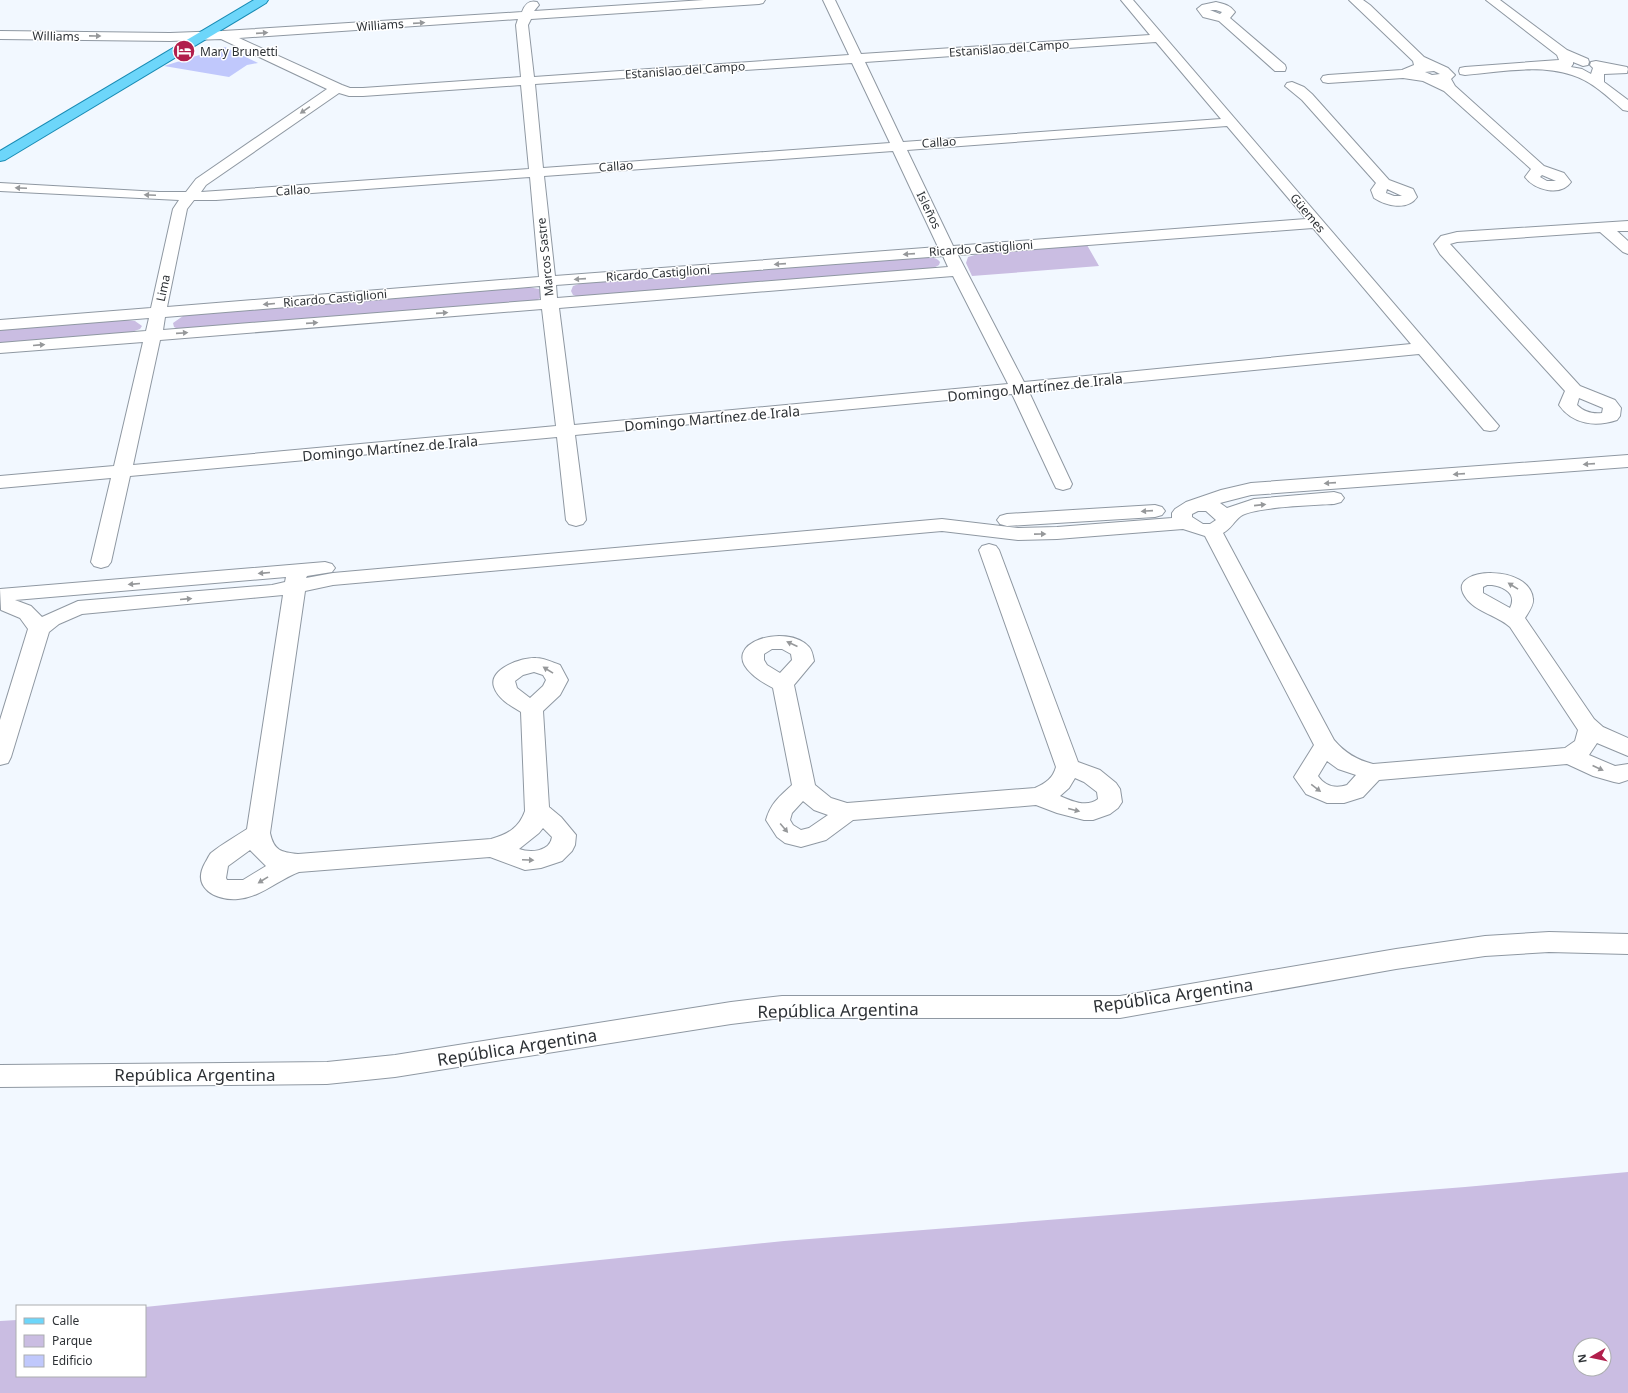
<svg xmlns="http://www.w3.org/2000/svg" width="1628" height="1393" font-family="'Noto Sans',sans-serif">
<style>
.green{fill:#cabde2;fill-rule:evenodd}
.building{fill:#c0c8fc}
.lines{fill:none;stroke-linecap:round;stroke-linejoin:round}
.minor-casing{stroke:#8f98a2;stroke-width:2}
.major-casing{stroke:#178ab3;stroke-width:2}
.minor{fill:#fff;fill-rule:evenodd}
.major{fill:#6dd6fa;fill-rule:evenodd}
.oneway{fill:#96989a}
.labels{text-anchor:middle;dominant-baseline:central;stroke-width:3;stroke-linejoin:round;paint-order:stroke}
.far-street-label{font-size:12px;fill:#2e3236;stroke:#fff}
.far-poi-label{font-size:12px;fill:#2e3236;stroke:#fff;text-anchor:start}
.street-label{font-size:14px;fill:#2e3236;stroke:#fff}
.near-street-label{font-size:17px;fill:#2e3236;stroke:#fff}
</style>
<rect width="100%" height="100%" fill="#f2f8ff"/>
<path class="green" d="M 1087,245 L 1099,266 L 972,276 L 966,263 L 968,257 L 978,254 Z
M 924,257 C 930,257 936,257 940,262 L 939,265 L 930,270 L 579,297 L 573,295 L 571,291 L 573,286 L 585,282 Z
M 528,287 L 539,289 L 544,292 L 544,296 L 535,301 L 178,329 L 174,327 L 173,323 L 183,316 L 189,315 Z
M 126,320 L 135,321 L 142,326 L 140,329 L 126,334 L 0,345 L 0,330 Z
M 1628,1172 L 1628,1393 L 0,1393 L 0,1321 L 17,1320 L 17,1376 L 145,1376 L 145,1307 L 784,1241 L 1465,1187 ZM 1580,1345 L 1604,1345 L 1604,1369 L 1580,1369 Z"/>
<path class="building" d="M 225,47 L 258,63 L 247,65 L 229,77 L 164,66 Z"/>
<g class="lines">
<g class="minor-casing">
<path id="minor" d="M 704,0 L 765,0 L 763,3 L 759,4 L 531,19 L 528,25 L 534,77 L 849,55 L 823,0 L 835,0 L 861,54 L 1150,35 L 1121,0 L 1133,0 L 1499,426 L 1496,430 L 1490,431 L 1484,430 L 1419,354 L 1029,392 L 1072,484 L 1070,488 L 1063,490 L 1056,488 L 1054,484 L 1012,394 L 575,435 L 586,520 L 583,524 L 576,526 L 569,524 L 566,520 L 557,437 L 130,476 L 111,562 L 108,566 L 101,568 L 94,566 L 91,562 L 111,478 L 0,488 L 0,476 L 114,466 L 143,342 L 0,353 L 0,343 L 146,331 L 149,318 L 0,330 L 0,320 L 151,308 L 173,209 L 179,200 L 0,191 L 0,183 L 159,192 L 186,192 L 196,179 L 327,89 L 221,39 L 170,41 L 0,39 L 0,31 L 170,33 L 223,31 L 522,12 C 525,4 529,0 537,2 L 539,5 L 534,11 ZM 518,19 L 516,25 L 521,77 L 363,88 L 350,88 L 342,85 L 239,38 ZM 1156,42 L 1221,119 L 903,142 L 865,62 ZM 852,63 L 890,143 L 543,168 L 535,84 ZM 521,85 L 529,169 L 201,192 L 206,185 L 339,93 L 349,96 L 363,96 ZM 1227,126 L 1306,219 L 953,246 L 907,150 ZM 893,151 L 938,247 L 555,276 L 544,176 ZM 530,177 L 539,277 L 167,307 L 187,209 L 194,200 L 216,200 ZM 1313,228 L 1411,344 L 1024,382 L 958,255 ZM 943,256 L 948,267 L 557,298 L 556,285 ZM 953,276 L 1008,384 L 574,425 L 559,308 ZM 540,286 L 541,300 L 163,330 L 165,317 ZM 542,309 L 556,426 L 133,465 L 160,340 Z
M 1349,0 L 1363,0 L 1370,5 L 1424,57 L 1448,68 L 1455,75 L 1451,79 L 1455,86 L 1544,166 L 1564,173 L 1571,182 C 1561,197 1534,190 1525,177 L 1531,169 L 1444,91 L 1423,81 L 1403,78 L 1328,83 L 1323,82 L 1321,79 L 1323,76 L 1328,75 L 1402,70 L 1414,65 L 1413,61 ZM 1434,71 L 1440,74 L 1432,75 L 1425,72 ZM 1542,175 L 1556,181 L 1547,181 L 1540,177 Z
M 1486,0 L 1500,0 L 1567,50 L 1588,59 L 1589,62 L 1588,65 L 1583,66 L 1573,62 L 1573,64 L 1571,67 L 1582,69 L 1591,74 L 1593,68 L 1590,65 L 1591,62 L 1596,61 L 1627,67 L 1628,69 L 1627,73 L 1604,74 L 1604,82 L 1628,100 L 1628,111 L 1623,110 C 1608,97 1592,81 1572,75 C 1538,64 1500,72 1465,75 L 1460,74 L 1459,71 L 1460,68 L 1465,67 L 1559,60 L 1557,55 Z
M 1216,2 C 1224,4 1230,5 1235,12 L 1230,18 L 1285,65 L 1286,68 L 1285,71 L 1275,71 L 1219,21 L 1203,17 L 1197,9 L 1202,5 ZM 1210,10 L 1216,10 L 1222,12 L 1220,14 Z
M 1292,82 L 1304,87 L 1312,94 L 1389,180 L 1413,189 L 1417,197 C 1408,211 1386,206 1374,198 L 1371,190 L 1376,183 L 1302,100 L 1285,86 L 1287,83 ZM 1387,189 L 1402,196 L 1394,196 L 1386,193 Z
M 1628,221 L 1628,231 L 1617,231 L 1628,241 L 1628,254 L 1623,252 L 1600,232 L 1457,242 L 1450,244 L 1580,386 L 1615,400 L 1621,408 L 1620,416 L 1617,420 C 1596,427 1573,425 1559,405 L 1565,391 L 1440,254 L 1434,244 L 1441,236 L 1457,232 ZM 1579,398 L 1603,408 L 1602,413 C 1592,414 1584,412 1577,405 Z
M 1628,455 L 1628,467 L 1251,495 L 1220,503 L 1227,508 L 1254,499 L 1334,492 L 1341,494 L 1344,498 L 1341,502 L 1334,504 C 1316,505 1253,507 1241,516 C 1234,521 1231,529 1223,533 L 1334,740 C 1345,753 1357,760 1373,764 L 1565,748 L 1575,741 L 1578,730 L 1510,627 C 1496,614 1472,612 1463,593 C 1451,567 1530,564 1533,599 C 1534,605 1528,613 1525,618 L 1594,719 L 1603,727 L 1628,738 L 1628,756 L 1597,743 L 1589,755 L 1615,766 L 1628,764 L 1628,780 L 1619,783 L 1614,782 L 1593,776 L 1567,764 L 1379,780 L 1363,797 L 1344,803 L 1327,803 L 1306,794 L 1294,777 L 1314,745 L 1205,536 L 1183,529 L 1057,539 L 1018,540 L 942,531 L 333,585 L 305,591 L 270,833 C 274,851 281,852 298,854 L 491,839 C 508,834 519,828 525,811 L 521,712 C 511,706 498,699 494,687 C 488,669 522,657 536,658 C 544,658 552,662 560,665 L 568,680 L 560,695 L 543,711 L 549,807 L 561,817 L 576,835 L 575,845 L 572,851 L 562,861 L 541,868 L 525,870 L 490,857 L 299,872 C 278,880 261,897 238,899 C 216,901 191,888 205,863 C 207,860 209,855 211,853 C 222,844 235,837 247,829 L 283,595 L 82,614 L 59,624 L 49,632 L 11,757 L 8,763 L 0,765 L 0,720 L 28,629 L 20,618 L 1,610 L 0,589 L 325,562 L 332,564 L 335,568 L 332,572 L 307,576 L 306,578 L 333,573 L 942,519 L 1018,528 L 1057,527 L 1172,518 L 1172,513 L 1175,509 L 1186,502 L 1221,490 L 1251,483 ZM 1198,511 L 1206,511 L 1216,520 L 1210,524 L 1203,524 L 1192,517 L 1192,514 ZM 286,577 L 285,582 L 272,585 L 78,601 L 42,617 L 31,606 L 15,600 ZM 1492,585 C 1505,587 1517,594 1510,608 L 1483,593 L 1483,587 L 1487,585 ZM 534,672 L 543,675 L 546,680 L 543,686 L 530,698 L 517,688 L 515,681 L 523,675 ZM 1327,761 L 1338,769 L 1356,775 L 1347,785 C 1335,789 1325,786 1318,776 ZM 543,828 L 552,837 C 550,852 530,853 519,849 L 539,833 ZM 250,850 L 266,866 L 243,880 L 227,880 L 226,878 L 228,866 Z
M 1155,505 L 1162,507 L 1165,511 L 1162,515 L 1155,517 L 1007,526 L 1000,524 L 997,520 L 1000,516 L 1007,514 Z
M 989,544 L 996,546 L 999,550 L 1078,762 L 1100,770 L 1116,783 L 1120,789 L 1122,802 L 1118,808 L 1110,814 L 1093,820 L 1084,820 L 1057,813 L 1036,805 L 853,820 L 826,840 L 801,847 L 785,843 L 777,837 L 766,820 C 771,803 779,797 792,785 L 773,688 C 766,684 758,680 752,674 C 717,643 787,622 809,647 C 812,650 813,656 814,661 L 794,685 L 815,785 L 831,798 L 847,803 L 1035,788 C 1046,783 1053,778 1056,767 L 979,550 L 982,546 ZM 772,649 L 782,649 L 791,654 L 792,660 L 780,673 L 767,665 L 764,660 L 764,654 ZM 1075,778 L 1084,782 L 1097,792 L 1098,799 C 1087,808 1071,801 1060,796 L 1069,788 ZM 803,801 L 814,810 L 828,815 L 809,828 L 801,830 L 793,825 L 790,820 L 792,813 Z
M 1549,932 L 1628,934 L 1628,954 L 1549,952 L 1485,956 L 1396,969 L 1120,1018 L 782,1018 L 731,1024 L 395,1077 L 327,1084 L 0,1087 L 0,1065 L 327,1062 L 395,1055 L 731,1002 L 782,996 L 1120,996 L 1396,949 L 1485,936 Z"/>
</g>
<g class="major-casing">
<path id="major" d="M 254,0 L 268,0 L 266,3 L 5,160 L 0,161 L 0,151 Z"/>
</g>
<use href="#minor" class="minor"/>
<use href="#major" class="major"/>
</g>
<defs><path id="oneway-solid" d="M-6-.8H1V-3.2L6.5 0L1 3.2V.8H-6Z"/></defs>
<g class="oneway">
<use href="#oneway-solid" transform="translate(419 23) rotate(-4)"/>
<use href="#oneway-solid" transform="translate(262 33) rotate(-4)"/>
<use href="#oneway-solid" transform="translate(95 36) rotate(1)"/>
<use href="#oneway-solid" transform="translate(305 110) rotate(145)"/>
<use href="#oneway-solid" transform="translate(21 188) rotate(-177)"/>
<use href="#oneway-solid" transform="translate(150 195) rotate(-177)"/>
<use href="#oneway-solid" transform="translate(909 254) rotate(176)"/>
<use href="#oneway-solid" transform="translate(780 264) rotate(176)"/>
<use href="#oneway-solid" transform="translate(580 279) rotate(176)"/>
<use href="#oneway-solid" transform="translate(269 304) rotate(175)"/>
<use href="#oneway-solid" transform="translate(442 313) rotate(-4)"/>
<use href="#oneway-solid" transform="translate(312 323) rotate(-4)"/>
<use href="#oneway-solid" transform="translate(182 333) rotate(-4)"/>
<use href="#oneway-solid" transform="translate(39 345) rotate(-5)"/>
<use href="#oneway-solid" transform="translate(1589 464) rotate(176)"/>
<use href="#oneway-solid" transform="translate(1459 474) rotate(176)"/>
<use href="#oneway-solid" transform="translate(1330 483) rotate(176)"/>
<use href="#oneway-solid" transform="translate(1260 505) rotate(-6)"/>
<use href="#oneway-solid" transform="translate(1147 511) rotate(176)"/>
<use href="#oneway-solid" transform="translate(1040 534) rotate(-1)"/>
<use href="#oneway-solid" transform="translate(264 573) rotate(175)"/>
<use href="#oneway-solid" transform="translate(134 584) rotate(175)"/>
<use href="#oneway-solid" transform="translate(1513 586) rotate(-148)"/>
<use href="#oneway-solid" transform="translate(186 599) rotate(-5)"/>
<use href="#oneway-solid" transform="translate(792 644) rotate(-156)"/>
<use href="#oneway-solid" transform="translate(548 670) rotate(-148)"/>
<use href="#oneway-solid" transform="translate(1598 768) rotate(25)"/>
<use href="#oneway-solid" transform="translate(1316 788) rotate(37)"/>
<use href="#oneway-solid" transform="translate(1074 810) rotate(14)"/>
<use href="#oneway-solid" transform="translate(784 828) rotate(50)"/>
<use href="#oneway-solid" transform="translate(528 860) rotate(2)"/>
<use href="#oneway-solid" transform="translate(263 880) rotate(148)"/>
</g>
<defs>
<g id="hotel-disc" transform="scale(1.15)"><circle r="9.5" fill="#b11f4c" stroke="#fff"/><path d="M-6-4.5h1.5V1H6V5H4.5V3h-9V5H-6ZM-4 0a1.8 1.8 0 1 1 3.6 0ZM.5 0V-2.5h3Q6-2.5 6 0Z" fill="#fff"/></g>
</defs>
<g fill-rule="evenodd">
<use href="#hotel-disc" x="184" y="51"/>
</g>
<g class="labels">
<g class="far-street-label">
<text transform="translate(380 25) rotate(-4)">Williams</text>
<text transform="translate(56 36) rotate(1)">Williams</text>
<text transform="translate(1009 48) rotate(-4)">Estanislao del Campo</text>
<text transform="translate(685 70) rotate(-4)">Estanislao del Campo</text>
<text transform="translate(939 142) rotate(-4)">Callao</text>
<text transform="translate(616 166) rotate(-4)">Callao</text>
<text transform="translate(293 190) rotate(-4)">Callao</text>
<text transform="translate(929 210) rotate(64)">Isleños</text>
<text transform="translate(1308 213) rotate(50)">Güemes</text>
<text transform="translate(981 248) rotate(-4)">Ricardo Castiglioni</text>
<text transform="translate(545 257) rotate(-96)">Marcos Sastre</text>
<text transform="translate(658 273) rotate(-4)">Ricardo Castiglioni</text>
<text transform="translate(163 288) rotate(-78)">Lima</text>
<text transform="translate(335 298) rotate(-5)">Ricardo Castiglioni</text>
</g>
<g class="far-poi-label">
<text x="200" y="51">Mary Brunetti</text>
</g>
<g class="street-label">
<text transform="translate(1035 387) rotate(-6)">Domingo Martínez de Irala</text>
<text transform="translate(712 418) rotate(-5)">Domingo Martínez de Irala</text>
<text transform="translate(390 448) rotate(-5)">Domingo Martínez de Irala</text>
</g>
<g class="near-street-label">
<text transform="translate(1173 995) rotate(-8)">República Argentina</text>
<text transform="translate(838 1010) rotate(-1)">República Argentina</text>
<text transform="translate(517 1047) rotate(-9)">República Argentina</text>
<text x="195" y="1074">República Argentina</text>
</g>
</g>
<rect x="16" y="1305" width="130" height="72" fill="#ffffff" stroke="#abadaf"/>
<rect x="24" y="1318" width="20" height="6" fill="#6dd6fa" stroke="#abadaf"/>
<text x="52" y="1325" font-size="12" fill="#2e3236">Calle</text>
<rect x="24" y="1335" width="20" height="12" fill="#cabde2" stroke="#abadaf"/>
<text x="52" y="1345" font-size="12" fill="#2e3236">Parque</text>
<rect x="24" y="1355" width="20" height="12" fill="#c0c8fc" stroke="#abadaf"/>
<text x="52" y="1365" font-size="12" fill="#2e3236">Edificio</text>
<g transform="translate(1592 1357) rotate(261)"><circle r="19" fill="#ffffff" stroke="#abadaf"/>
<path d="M0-3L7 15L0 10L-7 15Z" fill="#b11f4c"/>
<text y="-6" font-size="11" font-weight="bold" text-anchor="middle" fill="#2e3236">N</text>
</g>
</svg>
